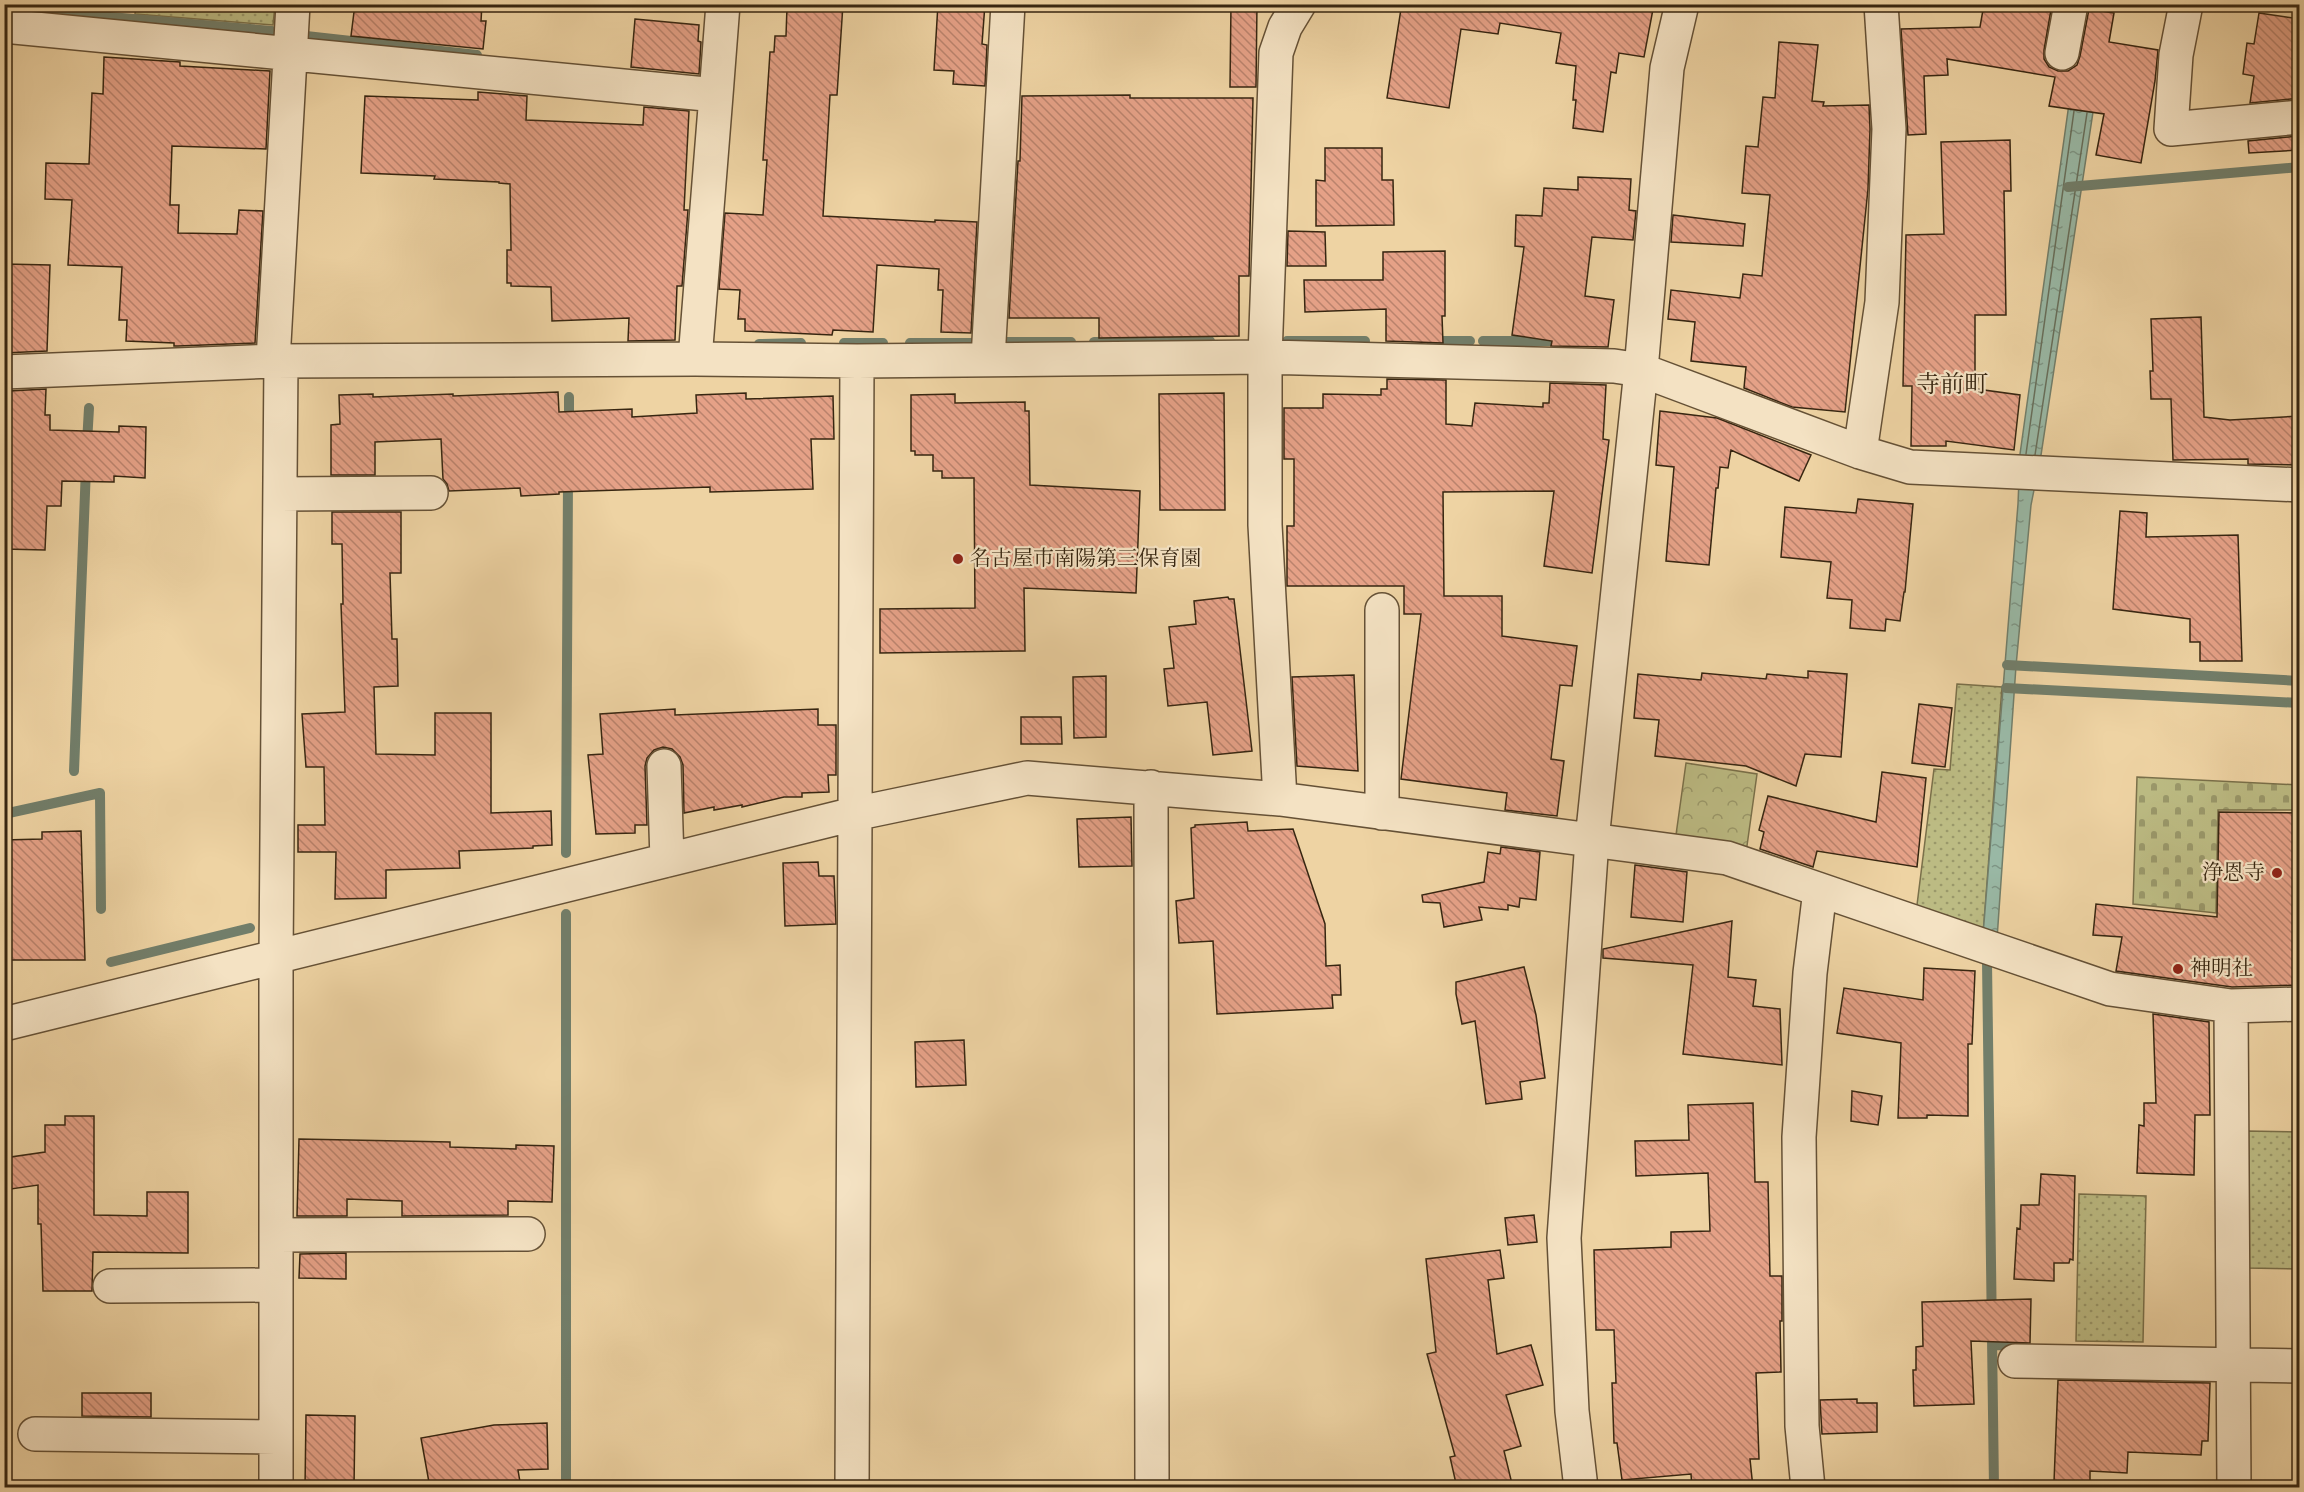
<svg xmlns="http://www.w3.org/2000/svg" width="2304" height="1492" font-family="Vollkorn,'Noto Serif JP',serif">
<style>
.grass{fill:url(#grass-dots);stroke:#7a704a;stroke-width:1.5}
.forest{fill:url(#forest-crowns);stroke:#7a704a;stroke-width:1.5}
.cemetery{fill:url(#cemetery-stones);stroke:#7a704a;stroke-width:1.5}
.water{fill:url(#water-ripples);stroke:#727e6a;stroke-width:1.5}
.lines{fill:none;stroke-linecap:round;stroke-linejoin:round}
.shore{stroke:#686f5b;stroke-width:1.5}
.stream{stroke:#727e6a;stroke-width:10}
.building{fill:url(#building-back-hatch);stroke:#372611;stroke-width:1.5}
.minor-casing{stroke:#655136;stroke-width:36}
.minor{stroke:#f4e2c3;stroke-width:33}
.poi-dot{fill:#8f2418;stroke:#f4e2c3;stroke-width:2}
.labels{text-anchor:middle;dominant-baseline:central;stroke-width:4.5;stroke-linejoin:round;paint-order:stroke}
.poi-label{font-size:21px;fill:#372611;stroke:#f4e2c3;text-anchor:start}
.quarter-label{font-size:24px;fill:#372611;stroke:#f4e2c3}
</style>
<defs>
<pattern id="grass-dots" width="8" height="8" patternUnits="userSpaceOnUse" patternTransform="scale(1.5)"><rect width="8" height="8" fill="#bcbb83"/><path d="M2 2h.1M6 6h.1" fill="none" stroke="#9a986a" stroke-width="1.8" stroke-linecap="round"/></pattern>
<pattern id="forest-crowns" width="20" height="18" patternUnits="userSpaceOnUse" patternTransform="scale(1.5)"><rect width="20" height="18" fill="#bcbb83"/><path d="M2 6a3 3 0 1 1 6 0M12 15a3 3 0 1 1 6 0" fill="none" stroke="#9a986a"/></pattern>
<pattern id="cemetery-stones" width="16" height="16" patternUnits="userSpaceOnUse" patternTransform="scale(1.5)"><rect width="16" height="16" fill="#bcbb83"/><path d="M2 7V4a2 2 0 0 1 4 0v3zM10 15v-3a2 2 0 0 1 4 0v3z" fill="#9a986a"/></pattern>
<pattern id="water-ripples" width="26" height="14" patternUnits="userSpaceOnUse" patternTransform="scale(1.5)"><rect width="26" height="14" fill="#99b8a5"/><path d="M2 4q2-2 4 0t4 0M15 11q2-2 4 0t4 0" fill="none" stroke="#7e9585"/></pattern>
<pattern id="building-back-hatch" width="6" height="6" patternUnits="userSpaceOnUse" patternTransform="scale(1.5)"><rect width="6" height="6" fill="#e5a187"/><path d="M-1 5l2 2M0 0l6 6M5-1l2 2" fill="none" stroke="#ba836d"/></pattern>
</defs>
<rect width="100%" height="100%" fill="#eed3a3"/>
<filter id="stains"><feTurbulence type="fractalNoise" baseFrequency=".00333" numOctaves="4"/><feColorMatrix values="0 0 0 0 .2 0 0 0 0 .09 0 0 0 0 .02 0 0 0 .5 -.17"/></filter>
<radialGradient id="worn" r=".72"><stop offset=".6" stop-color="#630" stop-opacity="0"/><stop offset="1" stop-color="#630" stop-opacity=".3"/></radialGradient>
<path class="grass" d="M 136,5 L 136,4 L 275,5 L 273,25 L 135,14 Z
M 1957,684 L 2002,687 L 1983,935 L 1916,913 L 1934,769 L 1950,770 Z
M 2247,1131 L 2299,1132 L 2299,1269 L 2247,1268 Z
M 2079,1194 L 2146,1196 L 2143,1342 L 2076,1341 Z"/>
<path class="forest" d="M 1686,763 L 1757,774 L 1746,853 L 1675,842 Z"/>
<path class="cemetery" d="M 2137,777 L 2299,785 L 2299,810 L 2218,810 L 2216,913 L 2133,904 Z"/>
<path class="water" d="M 2073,75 L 2098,79 L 2041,455 L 2031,505 L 2016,666 L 1997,939 L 1983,935 L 2018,504 L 2020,454 Z"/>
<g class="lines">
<path class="shore" d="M 2026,454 L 2074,111
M 2035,455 L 2087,113"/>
<path class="stream" d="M 5,8 L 272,31
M 306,36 L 477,55
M 2068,187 L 2300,167
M 1287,341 L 1365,341
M 1431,341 L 1470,341
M 1483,341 L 1566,341
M 1004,342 L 1071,342
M 1094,342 L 1210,341
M 844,343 L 883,343
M 910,343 L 972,343
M 759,344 L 801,343
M 569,423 L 569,397
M 87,443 L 89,408
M 2007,665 L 2300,681
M 2006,688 L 2300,703
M 74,771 L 86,468
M 4,814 L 100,793 L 101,909
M 566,853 L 568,478
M 566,914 L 566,1488
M 1987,961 L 1994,1488
M 111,962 L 250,928
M 1993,1345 L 2023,1346"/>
</g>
<path class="building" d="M 355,4 L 385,4 L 438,10 L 439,4 L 482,4 L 481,21 L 486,21 L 483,49 L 351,36 Z
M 796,4 L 843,4 L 837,95 L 830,95 L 823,216 L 935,222 L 935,220 L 977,222 L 971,333 L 941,332 L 943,290 L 938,290 L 939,269 L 877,265 L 873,332 L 833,330 L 832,335 L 745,331 L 745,319 L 738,319 L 740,290 L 719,289 L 725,213 L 763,215 L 767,160 L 763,160 L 770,52 L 774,52 L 775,36 L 786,36 L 787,7 L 796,7 Z
M 938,4 L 985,4 L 982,44 L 987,45 L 985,86 L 953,84 L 954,71 L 934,70 Z
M 1231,4 L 1257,4 L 1256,87 L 1230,87 Z
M 1410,4 L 1654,4 L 1644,57 L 1619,53 L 1616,73 L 1611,72 L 1603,132 L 1573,128 L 1576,100 L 1573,100 L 1576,66 L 1556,63 L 1561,33 L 1500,23 L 1498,34 L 1461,29 L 1449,108 L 1387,98 L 1401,9 L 1409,11 Z
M 1984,4 L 2052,4 L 2044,50 L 2044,59 L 2049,67 L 2058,71 L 2068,71 L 2077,65 L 2080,56 L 2089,9 L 2114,13 L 2109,42 L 2158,50 L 2155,81 L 2141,163 L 2096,155 L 2104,114 L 2049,106 L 2055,77 L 1947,59 L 1948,75 L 1924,76 L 1926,134 L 1908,135 L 1901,29 L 1980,27 Z
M 2259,13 L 2300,19 L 2300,98 L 2250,103 L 2254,76 L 2243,74 L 2247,43 L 2254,44 Z
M 635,19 L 699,25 L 698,41 L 701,42 L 699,74 L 631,67 Z
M 1779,42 L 1818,45 L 1812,101 L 1824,102 L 1823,106 L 1869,105 L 1870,129 L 1868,189 L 1845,412 L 1792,407 L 1744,388 L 1746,367 L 1691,361 L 1695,322 L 1668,319 L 1671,290 L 1740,298 L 1743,274 L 1762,276 L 1770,195 L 1742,193 L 1746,146 L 1758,147 L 1763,97 L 1775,98 Z
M 104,57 L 180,62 L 180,66 L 270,71 L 266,149 L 172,146 L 170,205 L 179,205 L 178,233 L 237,234 L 239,210 L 263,211 L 255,343 L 178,346 L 174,346 L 174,343 L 126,341 L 127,320 L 119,320 L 122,267 L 68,265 L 72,200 L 45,199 L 46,163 L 89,164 L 92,93 L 103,94 Z
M 478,92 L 527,96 L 526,120 L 643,125 L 644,107 L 689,111 L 684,210 L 688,210 L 682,286 L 677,286 L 675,340 L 628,341 L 629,318 L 552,321 L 551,287 L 511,286 L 511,283 L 507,283 L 507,250 L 511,250 L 510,184 L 499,183 L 499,182 L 434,179 L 435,176 L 361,173 L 365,96 L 478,100 Z
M 1130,95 L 1130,98 L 1253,98 L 1249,276 L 1239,276 L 1239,336 L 1099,338 L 1099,318 L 1009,318 L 1018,161 L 1020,161 L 1022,96 Z
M 2298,136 L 2299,150 L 2249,153 L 2248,141 Z
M 2010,140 L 2011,191 L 2004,191 L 2006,315 L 1975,315 L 1975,378 L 1978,378 L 1977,389 L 2020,395 L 2014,450 L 1946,441 L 1946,446 L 1911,446 L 1912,386 L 1903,386 L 1906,235 L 1944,234 L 1941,142 Z
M 1325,148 L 1382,148 L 1382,180 L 1393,180 L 1394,225 L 1316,226 L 1316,180 L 1325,181 Z
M 1578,177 L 1631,179 L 1629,210 L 1636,211 L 1633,240 L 1592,237 L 1585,296 L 1614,300 L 1608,347 L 1551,346 L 1552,341 L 1512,335 L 1524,247 L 1515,246 L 1516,215 L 1542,216 L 1544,188 L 1578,190 Z
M 1673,215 L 1745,224 L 1743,246 L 1671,242 Z
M 1288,231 L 1325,232 L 1326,266 L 1287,266 Z
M 1445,251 L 1445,316 L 1442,316 L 1443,343 L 1386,341 L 1386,309 L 1305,312 L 1304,280 L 1383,280 L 1383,252 Z
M 4,264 L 50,265 L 47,351 L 4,353 Z
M 2201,317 L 2204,417 L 2230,420 L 2300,416 L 2300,465 L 2248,464 L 2248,459 L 2173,460 L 2171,399 L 2151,399 L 2150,371 L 2153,371 L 2151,319 Z
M 1387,379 L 1446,380 L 1446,424 L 1472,426 L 1475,403 L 1543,407 L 1543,403 L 1549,403 L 1550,383 L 1606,385 L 1603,439 L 1609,440 L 1592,573 L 1544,566 L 1554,491 L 1443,492 L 1444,596 L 1502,596 L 1502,636 L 1577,646 L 1572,686 L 1560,685 L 1551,759 L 1564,761 L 1557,816 L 1505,810 L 1507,793 L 1401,779 L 1421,614 L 1404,614 L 1404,586 L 1287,586 L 1287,526 L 1294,526 L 1294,459 L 1284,459 L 1284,408 L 1323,408 L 1323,394 L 1381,395 L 1381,389 L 1387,389 Z
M 46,389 L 45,415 L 50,415 L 50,430 L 119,432 L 119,426 L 146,427 L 145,478 L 114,476 L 114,482 L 62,481 L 61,506 L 47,506 L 45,550 L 4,549 L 4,423 L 6,423 L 9,391 Z
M 558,392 L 559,412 L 632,409 L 632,417 L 697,413 L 696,395 L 746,393 L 746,399 L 833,396 L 834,439 L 811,439 L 813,489 L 710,492 L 710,487 L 559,492 L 559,494 L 521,496 L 520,488 L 449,491 L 447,484 L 443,479 L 441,439 L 375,442 L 375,475 L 331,475 L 331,425 L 340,424 L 339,395 L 373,394 L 373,397 L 453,394 L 453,396 Z
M 1224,393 L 1225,510 L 1160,510 L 1159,394 Z
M 955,394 L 955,403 L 1025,402 L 1025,411 L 1029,411 L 1030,485 L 1140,491 L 1136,593 L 1024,588 L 1025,651 L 880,653 L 880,609 L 975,608 L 974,478 L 942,478 L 942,471 L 933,471 L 933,455 L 915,455 L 915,451 L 911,451 L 911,395 Z
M 1660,411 L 1717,418 L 1811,455 L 1799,481 L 1731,450 L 1728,468 L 1720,467 L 1718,488 L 1716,488 L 1709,565 L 1666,561 L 1674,467 L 1656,465 Z
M 1858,499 L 1913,504 L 1905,592 L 1904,592 L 1900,621 L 1886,619 L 1885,631 L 1850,628 L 1852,600 L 1827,598 L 1831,562 L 1781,557 L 1785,507 L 1856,513 Z
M 2120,511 L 2147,513 L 2146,537 L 2238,535 L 2242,661 L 2200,661 L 2200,642 L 2190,642 L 2190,619 L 2113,609 Z
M 332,512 L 401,512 L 401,573 L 390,573 L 392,639 L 397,639 L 398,686 L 374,687 L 376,754 L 435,755 L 435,713 L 491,713 L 491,813 L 551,811 L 552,845 L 533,846 L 533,848 L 459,851 L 460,868 L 386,870 L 386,898 L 335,899 L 336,852 L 298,852 L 298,825 L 325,825 L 324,767 L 306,767 L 302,714 L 345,712 L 341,604 L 343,604 L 342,544 L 332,544 Z
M 1228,597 L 1229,599 L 1234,599 L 1252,751 L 1213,755 L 1207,702 L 1168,706 L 1164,669 L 1174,668 L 1169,627 L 1196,624 L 1194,601 Z
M 1808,671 L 1847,674 L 1841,757 L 1805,754 L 1796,786 L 1746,766 L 1655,756 L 1659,720 L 1634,718 L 1638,674 L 1701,680 L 1702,673 L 1766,679 L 1767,674 L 1808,678 Z
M 1354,675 L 1358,771 L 1297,766 L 1292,677 Z
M 1106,676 L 1106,737 L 1074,738 L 1073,677 Z
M 1919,704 L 1952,708 L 1945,767 L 1912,763 Z
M 675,709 L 675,715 L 818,709 L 818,725 L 836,725 L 836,775 L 828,775 L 829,792 L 802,793 L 802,797 L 784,797 L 742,807 L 742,805 L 714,810 L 714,807 L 684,813 L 683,765 L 680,757 L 672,749 L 663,747 L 654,750 L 647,758 L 645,766 L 647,825 L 635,825 L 635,833 L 596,834 L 588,755 L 603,754 L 600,714 Z
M 1021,717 L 1061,717 L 1062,744 L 1021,744 Z
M 1882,772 L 1926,778 L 1917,867 L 1817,851 L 1813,867 L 1760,849 L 1764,832 L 1759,830 L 1768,796 L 1876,822 Z
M 2219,812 L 2300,813 L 2300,985 L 2232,987 L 2116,971 L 2122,937 L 2093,935 L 2096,904 L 2217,917 Z
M 1131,817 L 1132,866 L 1079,867 L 1077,819 Z
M 1247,822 L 1248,831 L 1293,829 L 1325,924 L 1326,966 L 1340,965 L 1341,995 L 1332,995 L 1333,1008 L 1217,1014 L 1213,941 L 1179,943 L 1176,901 L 1194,898 L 1191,828 L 1195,827 L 1195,825 Z
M 81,831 L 85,960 L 4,960 L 4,840 L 42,839 L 42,832 Z
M 1501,847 L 1540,852 L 1536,900 L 1520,898 L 1519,907 L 1508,905 L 1508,910 L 1479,907 L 1482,920 L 1444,927 L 1440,903 L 1423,902 L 1422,895 L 1484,882 L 1488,852 L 1500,854 Z
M 818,862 L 819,876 L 834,876 L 836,924 L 785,926 L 783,863 Z
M 1635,865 L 1687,872 L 1683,922 L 1631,917 Z
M 1732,921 L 1728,977 L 1756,980 L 1753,1006 L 1780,1009 L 1782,1065 L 1683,1054 L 1693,965 L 1603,958 L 1603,949 Z
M 1524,967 L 1536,1015 L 1545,1078 L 1520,1082 L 1522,1099 L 1486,1104 L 1475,1021 L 1462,1024 L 1456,994 L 1456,982 Z
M 1924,968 L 1975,971 L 1972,1044 L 1968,1044 L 1968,1116 L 1927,1115 L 1927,1118 L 1898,1118 L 1901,1043 L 1837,1033 L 1844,988 L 1923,1000 Z
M 2153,1014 L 2209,1022 L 2210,1115 L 2195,1115 L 2194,1175 L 2137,1173 L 2139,1125 L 2144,1126 L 2144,1103 L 2156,1103 Z
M 964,1040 L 966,1085 L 916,1087 L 915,1042 Z
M 1852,1091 L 1882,1096 L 1878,1125 L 1851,1121 Z
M 1753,1103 L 1755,1182 L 1768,1182 L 1770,1276 L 1782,1276 L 1782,1321 L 1780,1321 L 1781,1372 L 1756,1373 L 1759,1459 L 1750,1459 L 1753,1488 L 1692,1488 L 1691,1474 L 1622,1480 L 1617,1443 L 1614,1443 L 1612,1383 L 1616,1383 L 1614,1330 L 1596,1330 L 1594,1250 L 1671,1247 L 1671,1232 L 1710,1231 L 1708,1173 L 1636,1176 L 1635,1141 L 1689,1140 L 1688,1105 Z
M 65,1116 L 94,1116 L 94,1215 L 147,1216 L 147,1192 L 188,1192 L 188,1253 L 93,1252 L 92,1291 L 43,1291 L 41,1224 L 38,1224 L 38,1185 L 4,1190 L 4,1158 L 45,1152 L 45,1125 L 65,1125 Z
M 299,1139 L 450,1142 L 450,1147 L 516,1149 L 516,1145 L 554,1146 L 552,1202 L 508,1201 L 508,1215 L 402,1216 L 402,1201 L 347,1199 L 347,1216 L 297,1216 Z
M 2041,1174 L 2075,1176 L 2073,1260 L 2070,1259 L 2069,1263 L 2054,1263 L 2054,1281 L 2014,1279 L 2017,1228 L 2020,1229 L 2021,1205 L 2039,1205 Z
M 1534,1215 L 1537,1242 L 1508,1245 L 1505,1218 Z
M 1500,1250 L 1504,1278 L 1488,1280 L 1497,1354 L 1531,1345 L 1543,1385 L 1506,1395 L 1521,1446 L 1504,1451 L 1513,1488 L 1457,1488 L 1450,1457 L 1455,1456 L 1427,1354 L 1436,1352 L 1426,1259 Z
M 346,1253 L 346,1279 L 299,1278 L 300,1254 Z
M 2031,1299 L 2030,1343 L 1971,1341 L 1974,1404 L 1914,1406 L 1913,1370 L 1916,1370 L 1916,1347 L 1923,1346 L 1922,1302 Z
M 2058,1380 L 2210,1383 L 2208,1441 L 2202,1441 L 2201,1455 L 2128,1452 L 2127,1473 L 2090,1471 L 2090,1483 L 2054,1482 Z
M 82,1393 L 151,1393 L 151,1417 L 82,1416 Z
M 1857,1399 L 1857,1403 L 1877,1403 L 1877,1432 L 1822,1434 L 1820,1400 Z
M 306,1415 L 355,1416 L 354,1488 L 305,1488 Z
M 547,1423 L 548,1469 L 518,1470 L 521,1488 L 430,1488 L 421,1438 L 494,1425 Z"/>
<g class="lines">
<g class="minor-casing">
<path id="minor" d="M 2186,4 L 2176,55 L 2171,129 L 2300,117
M 4,26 L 716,95 L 695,359
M 2062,53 L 2071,4
M 716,95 L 723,4
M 988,359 L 1008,4
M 273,361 L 293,4
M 4,372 L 273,361 L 695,359 L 857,361 L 1265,357 L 1614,366 L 1641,370 L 1860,452 L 1910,467 L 2300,485
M 1860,452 L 1882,302 L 1889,129 L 1881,4
M 280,494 L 431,493
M 1382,610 L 1382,813
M 664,766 L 667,860
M 1151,787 L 1152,1488
M 1280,799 L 1265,525 L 1265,357 L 1276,53 L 1285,27 L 1299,4
M 2231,1006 L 2234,1488
M 4,1024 L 854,814 L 1027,778 L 1280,799 L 1727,858 L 2110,989 L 2231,1006 L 2300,1004
M 276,1235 L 528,1234
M 110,1286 L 276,1285
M 2015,1361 L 2300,1366
M 35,1434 L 276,1437
M 276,1488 L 276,957 L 281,361
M 852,1488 L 857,361
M 1581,1488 L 1572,1411 L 1564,1238 L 1592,840 L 1641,370 L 1667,68 L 1682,4
M 1808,1488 L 1802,1426 L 1799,1137 L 1810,973 L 1820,890"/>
</g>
<use href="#minor" class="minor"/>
</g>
<g class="poi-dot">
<circle cx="958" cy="559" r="6"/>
<circle cx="2277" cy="873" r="6"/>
<circle cx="2178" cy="969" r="6"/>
</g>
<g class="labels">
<g class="poi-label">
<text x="970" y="559">名古屋市南陽第三保育園</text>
<text x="2265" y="873" text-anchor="end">浄恩寺</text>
<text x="2190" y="969">神明社</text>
</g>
<g class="quarter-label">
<text x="1952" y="386">寺前町</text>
</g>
</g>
<rect width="2304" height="1492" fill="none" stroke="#eed3a3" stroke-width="24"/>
<rect x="6" y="6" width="2292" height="1480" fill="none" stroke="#372611" stroke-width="3"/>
<rect x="12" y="12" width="2280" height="1468" fill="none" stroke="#372611" stroke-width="1.5"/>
<rect width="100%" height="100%" filter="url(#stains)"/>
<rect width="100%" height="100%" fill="url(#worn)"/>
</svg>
